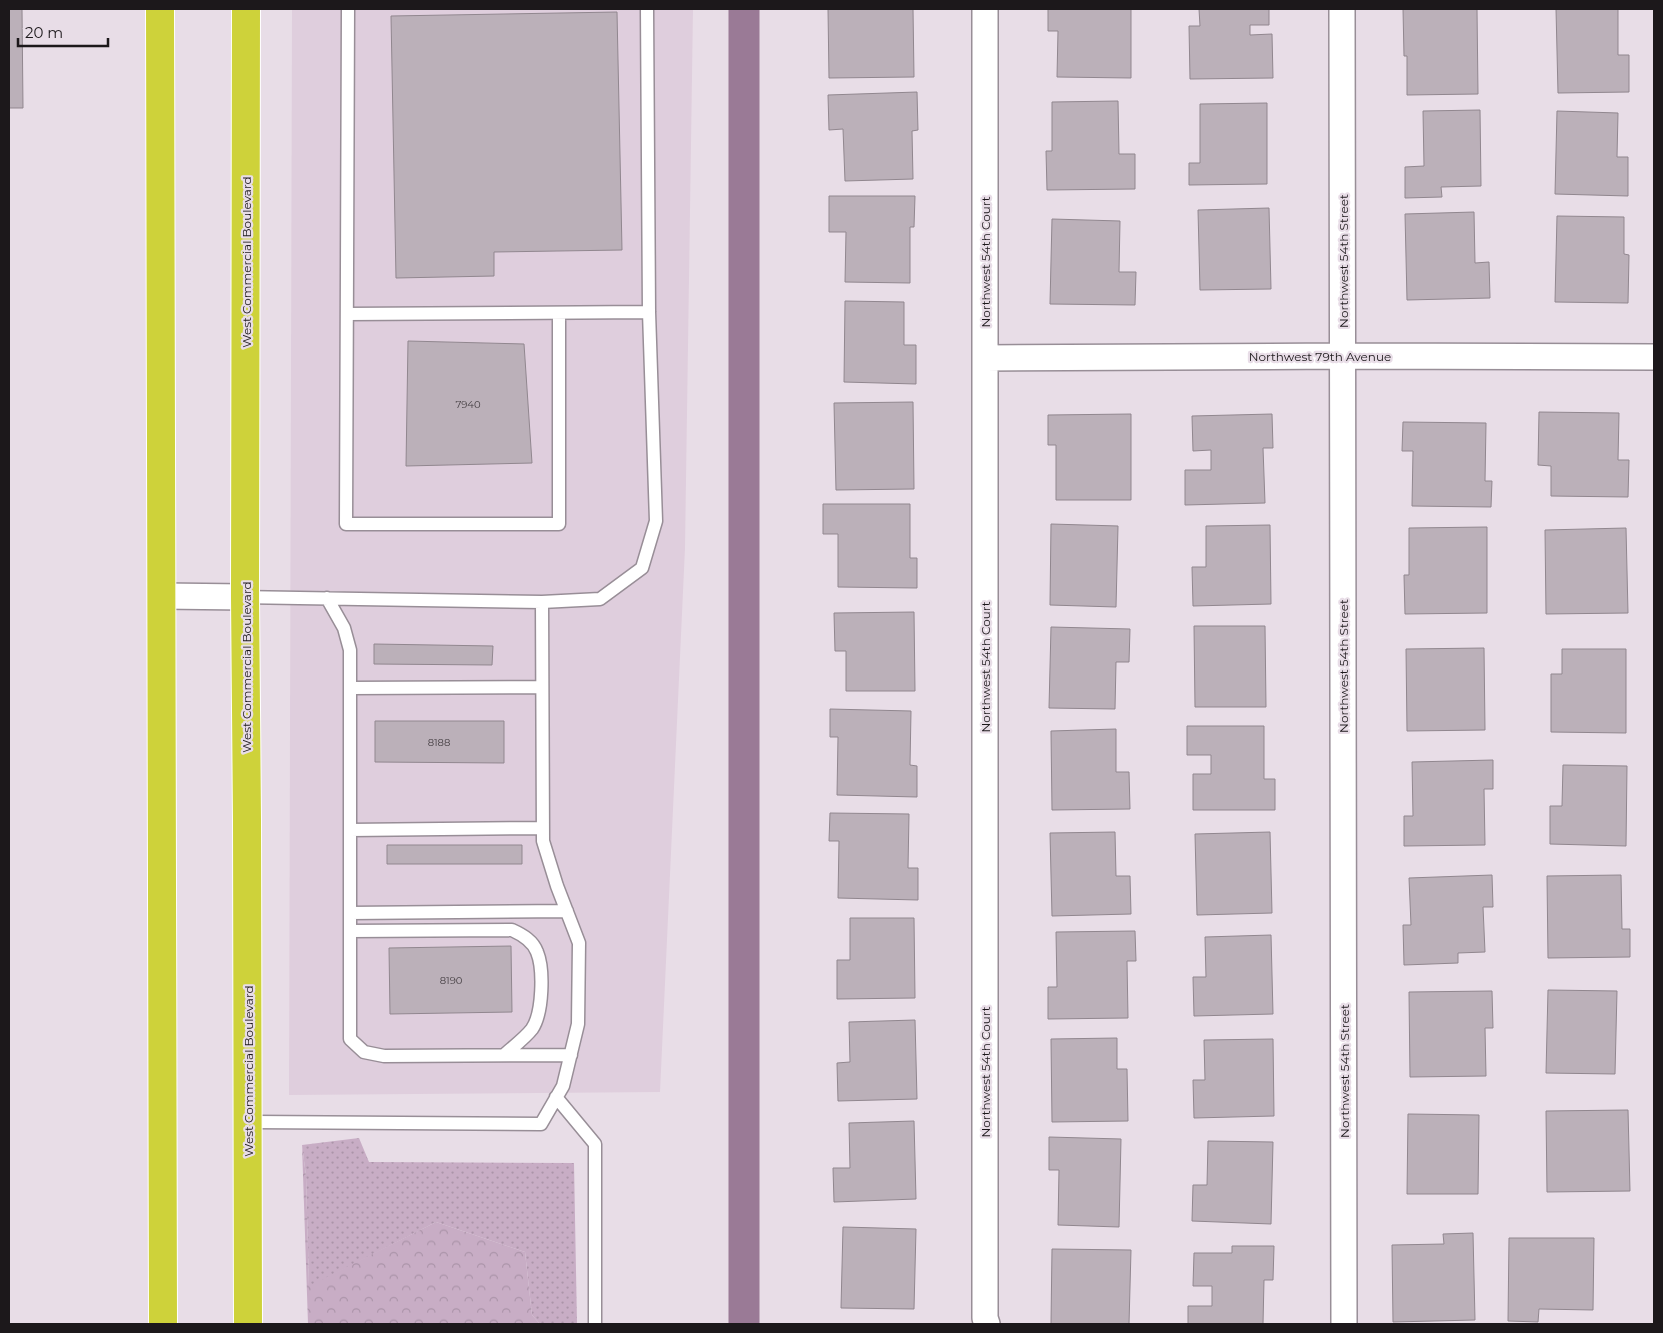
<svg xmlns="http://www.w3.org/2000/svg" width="1663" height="1333" font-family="Montserrat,sans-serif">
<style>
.built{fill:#dfcedd}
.grass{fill:url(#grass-dots)}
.forest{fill:url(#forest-crowns)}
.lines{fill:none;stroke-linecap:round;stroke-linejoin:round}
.canal{stroke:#9a7a96;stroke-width:31}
.building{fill:#bbb0b9;stroke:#91878f}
.service-casing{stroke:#988e97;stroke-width:15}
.minor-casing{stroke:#988e97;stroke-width:28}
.trunk-casing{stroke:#fff;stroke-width:30}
.service{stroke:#fff;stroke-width:12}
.minor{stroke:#fff;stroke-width:25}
.trunk{stroke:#ced23a;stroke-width:28}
.labels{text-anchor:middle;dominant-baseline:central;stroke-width:4.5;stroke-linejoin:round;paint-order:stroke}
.number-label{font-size:10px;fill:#443e42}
.street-label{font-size:12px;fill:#1c181b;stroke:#e8dde7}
</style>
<defs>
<pattern id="grass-dots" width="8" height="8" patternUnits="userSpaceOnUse" patternTransform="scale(1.25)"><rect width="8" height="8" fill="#c8adc5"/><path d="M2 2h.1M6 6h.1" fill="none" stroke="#ab94a9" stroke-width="1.8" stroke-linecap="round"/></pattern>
<pattern id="forest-crowns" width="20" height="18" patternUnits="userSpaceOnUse" patternTransform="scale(1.25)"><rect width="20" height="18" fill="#c8adc5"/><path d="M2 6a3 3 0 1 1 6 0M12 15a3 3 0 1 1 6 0" fill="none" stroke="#ab94a9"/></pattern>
</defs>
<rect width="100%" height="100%" fill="#e8dde7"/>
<path class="built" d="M 292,9 L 693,9 L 685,548 L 660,1092 L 289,1095 Z"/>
<path class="grass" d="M 359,1138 L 369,1162 L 574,1163 L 577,1324 L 540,1324 L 532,1315 L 525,1252 L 436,1222 L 309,1287 L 306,1176 L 302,1145 Z"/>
<path class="forest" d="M 302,1145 L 306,1176 L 309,1286 L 436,1222 L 525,1252 L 532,1315 L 540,1324 L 308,1324 Z"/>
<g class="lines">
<path class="canal" d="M 744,9 L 744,1324"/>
</g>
<path class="building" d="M 9,9 L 22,9 L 23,108 L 9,108 Z
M 828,9 L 913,9 L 914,77 L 829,78 Z
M 1048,9 L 1131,9 L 1131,78 L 1057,77 L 1058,31 L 1048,31 Z
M 1199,9 L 1269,9 L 1269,25 L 1250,25 L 1250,35 L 1272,34 L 1273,78 L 1190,79 L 1189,26 L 1200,26 Z
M 1403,9 L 1477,9 L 1478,94 L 1407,95 L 1407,56 L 1404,56 Z
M 1556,9 L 1618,9 L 1618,55 L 1629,55 L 1629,92 L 1558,93 Z
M 617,12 L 622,250 L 494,252 L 494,276 L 396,278 L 391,16 Z
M 917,92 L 918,130 L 912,131 L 913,179 L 845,181 L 843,129 L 829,130 L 828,95 Z
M 1118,101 L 1119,154 L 1135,154 L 1135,189 L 1047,190 L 1046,151 L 1052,151 L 1052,102 Z
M 1267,103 L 1267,184 L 1189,185 L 1189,163 L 1200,163 L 1200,104 Z
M 1480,110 L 1481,186 L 1441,187 L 1442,197 L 1405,198 L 1405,167 L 1424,166 L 1423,111 Z
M 1557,111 L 1618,113 L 1617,157 L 1628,157 L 1628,196 L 1555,194 Z
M 829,196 L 915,196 L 914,227 L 910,227 L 910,283 L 845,282 L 846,232 L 829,232 Z
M 1269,208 L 1271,289 L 1200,290 L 1198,210 Z
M 1474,212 L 1475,263 L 1489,262 L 1490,298 L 1407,300 L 1405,214 Z
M 1557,216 L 1624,217 L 1624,254 L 1629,255 L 1628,303 L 1555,302 Z
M 1052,219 L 1120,221 L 1119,272 L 1136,272 L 1135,305 L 1050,304 Z
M 845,301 L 904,302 L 904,345 L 916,345 L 916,384 L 844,382 Z
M 408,341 L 524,344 L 532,463 L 406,466 Z
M 913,402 L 914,489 L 836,490 L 834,403 Z
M 1539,412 L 1619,413 L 1618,460 L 1629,460 L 1628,497 L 1551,496 L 1551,466 L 1538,465 Z
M 1131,414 L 1131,500 L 1056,500 L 1056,445 L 1048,445 L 1048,415 Z
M 1272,414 L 1273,448 L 1263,448 L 1265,503 L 1185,505 L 1185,470 L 1211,470 L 1211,450 L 1193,451 L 1192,416 Z
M 1403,422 L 1486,423 L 1485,481 L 1492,481 L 1491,507 L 1412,506 L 1413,451 L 1402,451 Z
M 823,504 L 910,504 L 910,558 L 917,558 L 917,588 L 838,587 L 838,534 L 823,534 Z
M 1051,524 L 1118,526 L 1116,607 L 1050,605 Z
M 1270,525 L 1271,604 L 1193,606 L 1192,567 L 1206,567 L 1206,526 Z
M 1487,527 L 1487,613 L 1405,614 L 1404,575 L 1409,575 L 1409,528 Z
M 1626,528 L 1628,613 L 1546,614 L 1545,530 Z
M 914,612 L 915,691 L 846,691 L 846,651 L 835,651 L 834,613 Z
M 1194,626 L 1265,626 L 1266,707 L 1195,707 Z
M 1051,627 L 1130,629 L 1129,662 L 1116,662 L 1115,709 L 1049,708 Z
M 374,644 L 493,646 L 492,665 L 374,664 Z
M 1484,648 L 1485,730 L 1407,731 L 1406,649 Z
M 1562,649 L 1626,649 L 1626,733 L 1551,732 L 1551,674 L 1562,674 Z
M 830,709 L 911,711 L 910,765 L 917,766 L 917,797 L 837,795 L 838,737 L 830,737 Z
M 375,721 L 504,721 L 504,763 L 375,762 Z
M 1187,726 L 1264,726 L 1264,779 L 1275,779 L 1275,810 L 1193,810 L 1193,774 L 1211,774 L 1211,755 L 1187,755 Z
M 1116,729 L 1116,772 L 1129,772 L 1130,809 L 1052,810 L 1051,731 Z
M 1493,760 L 1493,789 L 1484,789 L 1485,845 L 1404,846 L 1404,816 L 1413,816 L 1412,762 Z
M 1563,765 L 1627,766 L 1626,846 L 1550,844 L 1550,806 L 1562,806 Z
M 830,813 L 909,814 L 908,868 L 918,868 L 918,900 L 838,898 L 839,841 L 829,841 Z
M 1115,832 L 1116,876 L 1130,876 L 1131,914 L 1052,916 L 1050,833 Z
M 1270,832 L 1272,913 L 1197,915 L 1195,834 Z
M 387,845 L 522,845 L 522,864 L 387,864 Z
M 1492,875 L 1493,907 L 1483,907 L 1485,952 L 1458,953 L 1458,963 L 1404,965 L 1403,925 L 1411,925 L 1409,878 Z
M 1621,875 L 1622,929 L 1630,929 L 1630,957 L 1548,958 L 1547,876 Z
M 850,918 L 914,918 L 915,998 L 837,999 L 837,960 L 850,960 Z
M 1135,931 L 1136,961 L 1127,961 L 1128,1018 L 1048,1019 L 1048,987 L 1057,987 L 1056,932 Z
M 1271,935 L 1273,1014 L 1194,1016 L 1193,977 L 1206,977 L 1205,937 Z
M 511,946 L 512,1012 L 390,1014 L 389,948 Z
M 1548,990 L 1617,991 L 1615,1074 L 1546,1073 Z
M 1492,991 L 1493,1028 L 1485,1028 L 1486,1076 L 1410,1077 L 1409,992 Z
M 915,1020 L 917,1099 L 838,1101 L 837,1063 L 850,1062 L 849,1022 Z
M 1117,1038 L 1117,1069 L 1127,1069 L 1128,1121 L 1052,1122 L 1051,1039 Z
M 1273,1039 L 1274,1116 L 1194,1118 L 1193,1080 L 1205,1080 L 1204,1040 Z
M 1628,1110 L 1630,1191 L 1547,1192 L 1546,1111 Z
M 1408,1114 L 1479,1115 L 1478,1194 L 1407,1194 Z
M 914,1121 L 916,1199 L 834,1202 L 833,1168 L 850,1168 L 849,1123 Z
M 1049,1137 L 1121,1139 L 1119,1227 L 1058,1225 L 1059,1170 L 1049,1170 Z
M 1208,1141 L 1273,1142 L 1271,1224 L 1192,1221 L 1193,1185 L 1207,1185 Z
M 843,1227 L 916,1229 L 914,1309 L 841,1308 Z
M 1473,1233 L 1475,1320 L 1393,1322 L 1392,1245 L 1444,1244 L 1443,1234 Z
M 1509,1238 L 1594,1238 L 1593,1310 L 1539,1309 L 1538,1322 L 1508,1321 Z
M 1232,1246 L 1274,1246 L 1273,1280 L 1264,1280 L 1263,1324 L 1188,1324 L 1188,1306 L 1212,1306 L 1212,1286 L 1193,1286 L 1194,1253 L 1232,1253 Z
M 1052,1249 L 1131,1250 L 1129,1324 L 1051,1324 Z"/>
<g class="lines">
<g class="service-casing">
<path id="service" d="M 348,9 L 346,524 L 559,524 L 559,313
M 347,314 L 649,312
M 245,597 L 542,602 L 600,599 L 642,568 L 656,521 L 649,312 L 647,9
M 327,598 L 344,628 L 350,650 L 350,1039 L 364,1052 L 384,1056 L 571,1055
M 350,688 L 542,687
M 350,830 L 543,828
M 350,913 L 567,911
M 350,931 L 512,930 C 523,935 533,941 537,952 C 544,969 543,1013 532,1029 C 525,1038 513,1047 504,1055
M 556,1097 L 595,1144 L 595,1324
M 248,1122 L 541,1124 L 563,1086 L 578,1024 L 579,943 L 557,886 L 543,841 L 542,602"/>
</g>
<g class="minor-casing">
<path id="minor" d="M 985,9 L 985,1318 L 987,1324
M 1342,9 L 1344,1324
M 985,358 L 1343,356 L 1654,357
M 162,596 L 245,597"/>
</g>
<g class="trunk-casing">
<path id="trunk" d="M 160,9 L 163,1324
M 246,9 L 245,597 L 247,820 L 248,1324"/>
</g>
<use href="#service" class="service"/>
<use href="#minor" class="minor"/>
<use href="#trunk" class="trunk"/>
</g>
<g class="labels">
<g class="number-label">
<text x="468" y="404">7940</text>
<text x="439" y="742">8188</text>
<text x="451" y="980">8190</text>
</g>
<g class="street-label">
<text transform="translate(1343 261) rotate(-90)">Northwest 54th Street</text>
<text transform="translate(246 262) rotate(-90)">West Commercial Boulevard</text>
<text transform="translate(985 262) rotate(-90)">Northwest 54th Court</text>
<text x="1320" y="356">Northwest 79th Avenue</text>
<text transform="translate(1343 666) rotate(-90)">Northwest 54th Street</text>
<text transform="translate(246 667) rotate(-90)">West Commercial Boulevard</text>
<text transform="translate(985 667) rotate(-90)">Northwest 54th Court</text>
<text transform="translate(248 1071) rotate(-90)">West Commercial Boulevard</text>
<text transform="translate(1344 1071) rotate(-90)">Northwest 54th Street</text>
<text transform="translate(985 1072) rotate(-90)">Northwest 54th Court</text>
</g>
</g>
<rect width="1663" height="1333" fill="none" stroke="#1c181b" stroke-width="20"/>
<path d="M18 38v8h90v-8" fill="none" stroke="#1c181b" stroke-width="2.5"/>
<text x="25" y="38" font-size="15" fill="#1c181b" stroke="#e8dde7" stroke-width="4" paint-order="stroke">20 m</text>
</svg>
